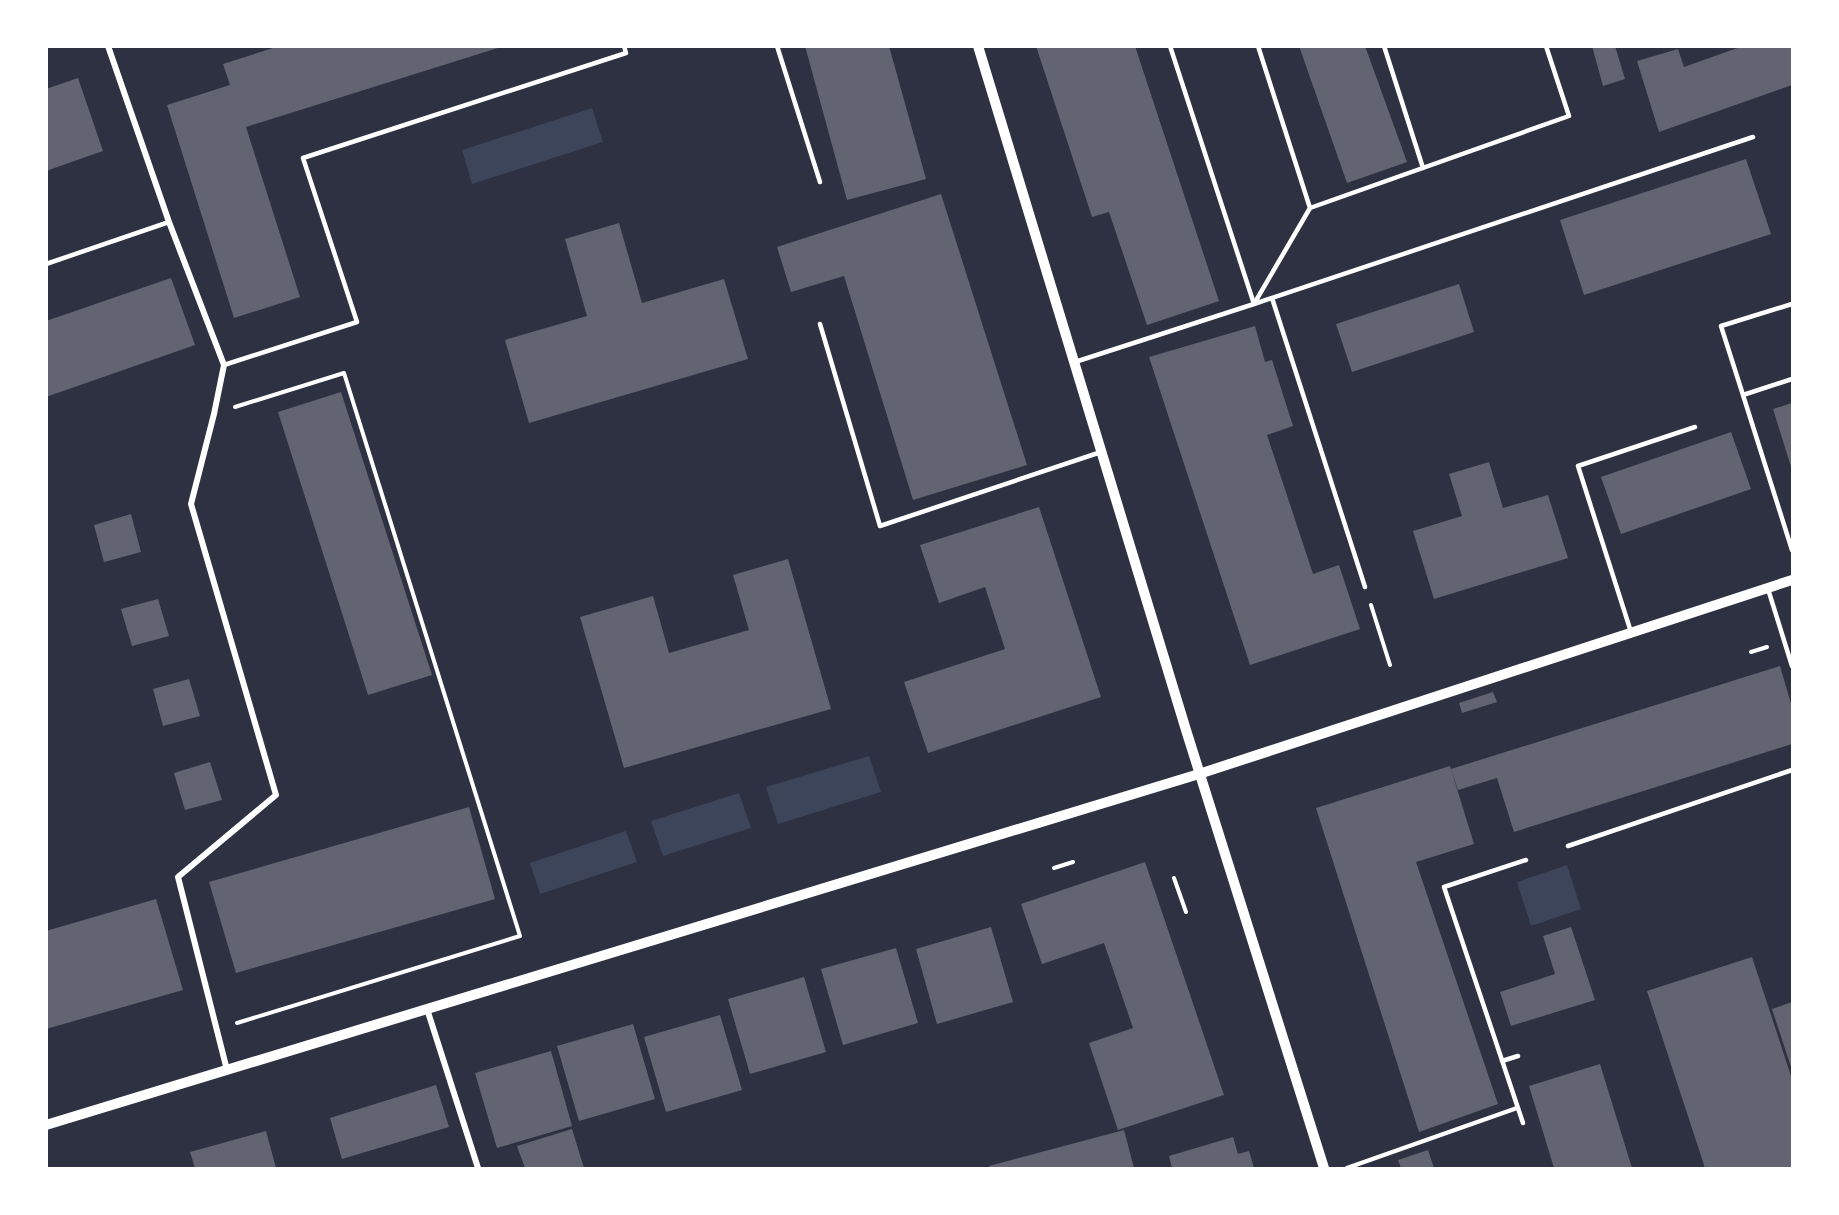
<svg xmlns="http://www.w3.org/2000/svg" width="1839" height="1215" font-family="Inter,sans-serif">
<style>
.green{fill:#3c4559}
.building{fill:#626471}
.lines{fill:none;stroke-linecap:round;stroke-linejoin:round}
.path{stroke:#fff;stroke-width:4}
.service{stroke:#fff;stroke-width:4.5}
.minor{stroke:#fff;stroke-width:6}
.tertiary{stroke:#fff;stroke-width:10}
</style>
<rect width="100%" height="100%" fill="#2d3142"/>
<path class="green" d="M 592,108 L 603,142 L 472,184 L 462,150 Z
M 869,756 L 881,792 L 778,824 L 766,787 Z
M 739,793 L 751,828 L 663,856 L 651,821 Z
M 626,831 L 637,862 L 540,894 L 530,863 Z
M 1567,865 L 1581,909 L 1531,926 L 1517,882 Z"/>
<path class="building" d="M 279,46 L 501,47 L 246,127 L 300,297 L 234,318 L 167,105 L 230,85 L 223,64 Z
M 805,46 L 889,46 L 926,179 L 847,200 Z
M 1036,46 L 1135,46 L 1219,301 L 1147,325 L 1109,212 L 1092,217 Z
M 1299,46 L 1365,46 L 1407,162 L 1347,183 Z
M 1592,46 L 1615,46 L 1625,79 L 1603,86 Z
M 1743,46 L 1792,46 L 1792,85 L 1659,132 L 1637,61 L 1678,49 L 1684,67 Z
M 78,78 L 103,151 L 46,171 L 46,89 Z
M 1746,159 L 1771,234 L 1584,295 L 1560,220 Z
M 941,194 L 1027,465 L 913,500 L 844,276 L 791,292 L 777,247 Z
M 619,223 L 642,303 L 724,279 L 748,359 L 529,423 L 505,340 L 587,316 L 565,239 Z
M 171,278 L 195,345 L 46,397 L 46,321 Z
M 1459,284 L 1474,332 L 1352,372 L 1336,324 Z
M 1255,326 L 1265,362 L 1272,360 L 1293,426 L 1267,435 L 1313,574 L 1339,565 L 1360,629 L 1250,665 L 1149,357 Z
M 341,392 L 432,675 L 368,695 L 278,412 Z
M 1792,403 L 1792,470 L 1773,409 Z
M 1731,432 L 1751,489 L 1621,534 L 1601,477 Z
M 1489,462 L 1503,508 L 1548,495 L 1568,558 L 1434,599 L 1413,531 L 1462,516 L 1449,474 Z
M 1039,507 L 1101,697 L 928,753 L 904,682 L 1005,649 L 985,587 L 939,603 L 920,545 Z
M 131,514 L 141,552 L 104,562 L 94,525 Z
M 788,559 L 831,709 L 624,768 L 580,617 L 653,596 L 669,653 L 749,630 L 733,575 Z
M 158,599 L 169,636 L 132,646 L 121,609 Z
M 1780,666 L 1792,707 L 1792,744 L 1514,832 L 1497,778 L 1458,790 L 1451,769 Z
M 189,679 L 200,716 L 163,726 L 153,689 Z
M 1493,692 L 1497,702 L 1462,713 L 1459,703 Z
M 210,762 L 222,800 L 185,810 L 174,773 Z
M 1450,766 L 1474,844 L 1416,862 L 1498,1104 L 1419,1132 L 1316,808 Z
M 469,807 L 495,899 L 236,973 L 209,882 Z
M 1145,862 L 1224,1095 L 1118,1130 L 1089,1043 L 1133,1028 L 1104,943 L 1042,964 L 1021,904 Z
M 156,899 L 183,990 L 46,1029 L 46,931 Z
M 991,927 L 1013,1002 L 937,1024 L 916,949 Z
M 1571,927 L 1595,1000 L 1511,1026 L 1500,992 L 1555,974 L 1543,936 Z
M 896,948 L 918,1023 L 843,1045 L 821,969 Z
M 1752,957 L 1792,1079 L 1792,1168 L 1705,1168 L 1647,991 Z
M 804,977 L 826,1052 L 750,1074 L 728,999 Z
M 1792,1002 L 1792,1070 L 1772,1009 Z
M 720,1015 L 742,1090 L 666,1112 L 644,1037 Z
M 633,1024 L 655,1099 L 579,1121 L 557,1046 Z
M 551,1051 L 572,1126 L 497,1148 L 475,1073 Z
M 1600,1064 L 1632,1168 L 1554,1168 L 1529,1086 Z
M 436,1085 L 449,1127 L 342,1159 L 330,1118 Z
M 572,1129 L 584,1168 L 525,1168 L 517,1146 Z
M 1124,1130 L 1134,1168 L 990,1168 L 989,1166 Z
M 266,1131 L 276,1168 L 195,1168 L 190,1152 Z
M 1233,1137 L 1238,1154 L 1249,1151 L 1254,1168 L 1172,1168 L 1169,1156 Z
M 1428,1150 L 1434,1168 L 1401,1168 L 1398,1160 Z"/>
<g class="lines">
<path class="path" d="M 235,407 L 344,373 L 520,936 L 237,1023
M 1371,605 L 1390,665
M 1751,652 L 1767,647
M 1054,868 L 1073,862
M 1174,878 L 1186,912"/>
<path class="service" d="M 777,46 L 820,182
M 1258,46 L 1310,208
M 1384,46 L 1423,168
M 46,264 L 169,222
M 1272,298 L 1365,587
M 1254,304 L 1753,137
M 1254,304 L 1310,208 L 1569,116 L 1546,46
M 1792,304 L 1721,326 L 1743,395 L 1792,379
M 820,324 L 880,526 L 1101,452
M 1075,362 L 1254,304 L 1170,46
M 224,365 L 357,322 L 303,158 L 626,53 L 624,46
M 1743,395 L 1792,550
M 1768,589 L 1792,666
M 1631,632 L 1578,466 L 1695,427
M 1568,846 L 1792,770
M 1502,1061 L 1518,1056
M 1523,1123 L 1444,887 L 1526,860
M 1347,1168 L 1517,1108"/>
<path class="minor" d="M 108,46 L 169,222 L 224,365 L 214,414 L 191,504 L 276,795 L 178,877 L 227,1070
M 427,1009 L 478,1168"/>
<path class="tertiary" d="M 978,46 L 1186,730 L 1324,1168
M 46,1125 L 1199,774 L 1792,580"/>
</g>
<rect width="1839" height="1215" fill="none" stroke="#ffffff" stroke-width="96"/>
</svg>
